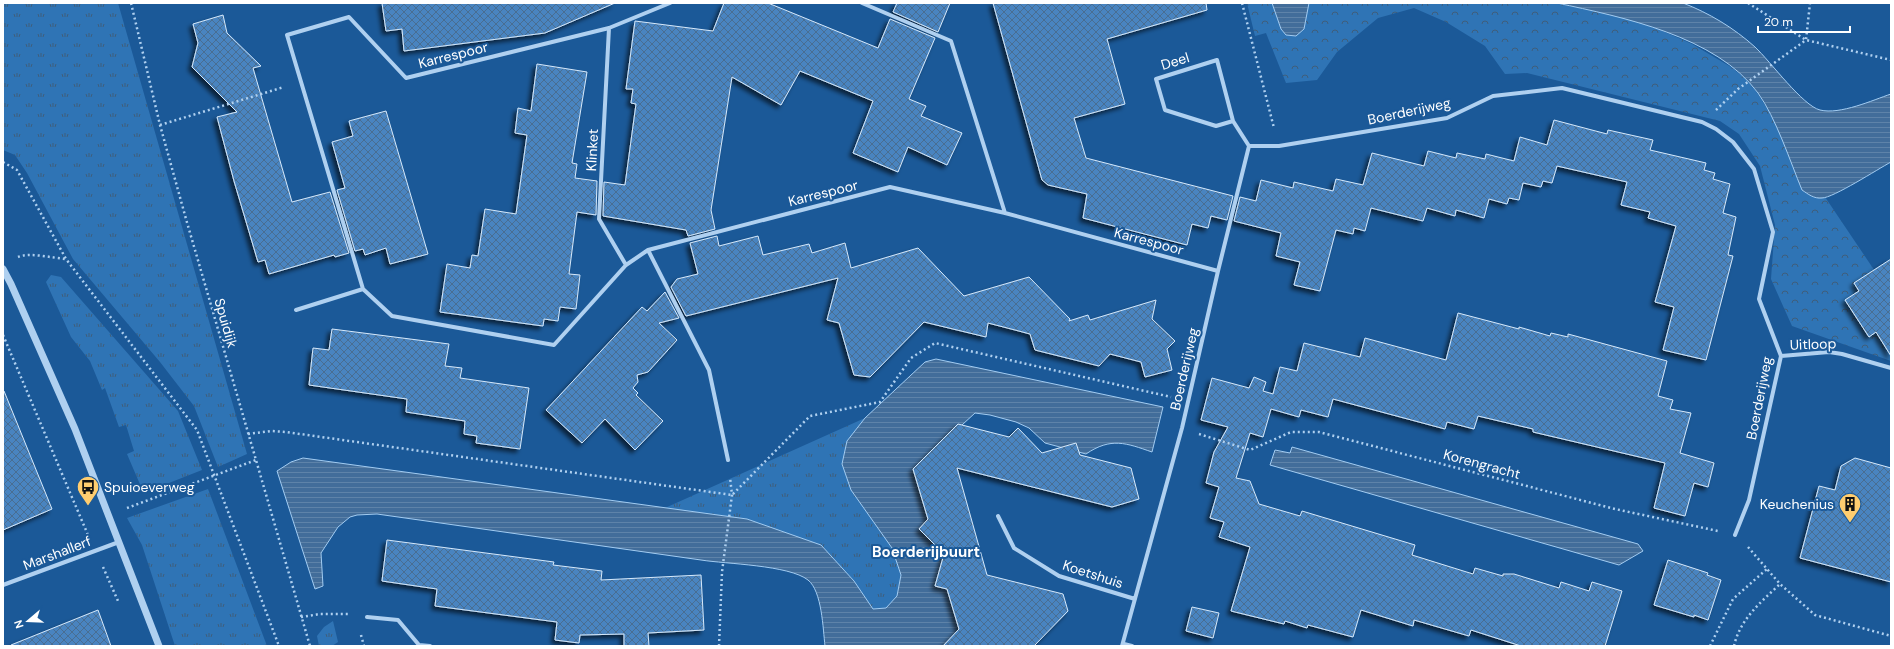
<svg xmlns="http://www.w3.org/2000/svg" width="1894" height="649" font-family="'DM Sans',sans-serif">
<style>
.grass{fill:url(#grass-tufts)}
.forest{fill:url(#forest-crowns)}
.water{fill:url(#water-rules);stroke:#a2ccf2}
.building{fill:url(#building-cross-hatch);stroke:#d6e9fb;filter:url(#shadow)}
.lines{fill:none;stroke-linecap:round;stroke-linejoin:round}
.path{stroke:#afd0f0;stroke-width:2.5;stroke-dasharray:2 3;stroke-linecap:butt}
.minor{stroke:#afd0f0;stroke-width:4}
.tertiary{stroke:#afd0f0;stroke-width:7}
.labels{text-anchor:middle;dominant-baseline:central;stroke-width:4;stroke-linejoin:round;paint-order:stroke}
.street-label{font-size:14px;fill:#fff;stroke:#1b5998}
.poi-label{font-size:14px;fill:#fff;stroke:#1b5998;text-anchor:start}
.neighbourhood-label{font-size:15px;font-weight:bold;fill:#fff;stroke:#1b5998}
</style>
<defs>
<pattern id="grass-tufts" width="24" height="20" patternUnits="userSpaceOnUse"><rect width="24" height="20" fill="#2f74b5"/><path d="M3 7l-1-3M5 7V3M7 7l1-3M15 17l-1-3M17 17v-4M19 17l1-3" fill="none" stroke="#3f5e7b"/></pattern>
<pattern id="forest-crowns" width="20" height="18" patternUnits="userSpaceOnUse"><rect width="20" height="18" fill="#2f74b5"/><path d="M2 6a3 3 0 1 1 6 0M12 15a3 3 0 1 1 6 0" fill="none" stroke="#3f5e7b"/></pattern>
<pattern id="water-rules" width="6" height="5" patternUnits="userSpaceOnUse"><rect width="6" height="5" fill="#426d9a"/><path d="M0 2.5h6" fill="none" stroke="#5e83a9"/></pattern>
<pattern id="building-cross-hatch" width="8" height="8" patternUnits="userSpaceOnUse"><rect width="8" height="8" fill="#4884c0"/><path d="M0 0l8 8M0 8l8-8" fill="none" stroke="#4a6e92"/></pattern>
<filter id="shadow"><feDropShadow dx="-3.5" dy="3.5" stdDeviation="2" flood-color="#0009"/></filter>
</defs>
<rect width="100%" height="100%" fill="#1b5998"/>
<path class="grass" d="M 3,3 L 118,3 L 247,454 L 218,467 L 194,406 L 160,362 L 73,259 L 27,173 L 15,155 L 3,150 Z
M 51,275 L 61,277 L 178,411 L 202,470 L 146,492 L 142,489 L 127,454 L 134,451 L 126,425 L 119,427 L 105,388 L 102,390 L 90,361 L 71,337 L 46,282 Z
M 865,418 L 847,441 L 851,490 L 892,548 L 901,575 L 897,596 L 886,608 L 873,609 L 854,581 L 821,545 L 747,519 L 665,508 Z
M 208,489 L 267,646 L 175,646 L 142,545 L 127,518 Z
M 333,621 L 338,642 L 332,646 L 319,646 L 317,636 L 324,627 Z"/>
<path class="forest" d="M 1247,3 L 1272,3 L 1281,29 L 1307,10 L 1309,3 L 1556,3 L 1625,18 L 1658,29 L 1692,44 L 1731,67 L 1746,79 L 1758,94 L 1822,198 L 1825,197 L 1891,295 L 1891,361 L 1792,326 L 1771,279 L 1775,225 L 1760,166 L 1739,134 L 1720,121 L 1527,73 L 1505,74 L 1485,46 L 1446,22 L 1414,8 L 1378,18 L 1337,52 L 1317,80 L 1286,83 L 1266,33 L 1255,36 Z"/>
<path class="water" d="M 1272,3 L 1309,3 L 1304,29 L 1296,36 L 1286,35 L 1281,29 Z
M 1557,3 L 1683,3 C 1709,13 1734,28 1755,47 C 1770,61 1803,106 1820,110 C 1840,115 1873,100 1891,94 L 1891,162 C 1878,169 1833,198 1822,198 C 1814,199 1808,194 1802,190 C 1790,161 1776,118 1758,93 C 1716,36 1622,17 1557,3 Z
M 936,359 L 1163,407 L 1152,452 C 1126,443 1111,437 1086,454 L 1045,443 L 1029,428 L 1016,422 L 990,415 L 975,413 L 925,459 L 943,523 L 972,646 L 825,646 C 823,629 822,591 808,580 C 789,565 726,564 701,560 C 593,545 485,529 377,514 L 357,515 L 350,517 L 338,527 L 321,553 L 323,586 L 315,589 L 277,471 L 291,462 L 303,458 L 747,519 L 821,545 L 854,581 L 873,609 L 886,608 L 897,596 L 901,575 L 892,548 L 851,490 L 842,464 L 847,441 L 865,418 L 925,362 Z
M 1292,447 L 1638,544 L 1643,551 L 1619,565 L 1270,465 L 1275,450 L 1290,453 Z"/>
<path class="building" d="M 382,3 L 615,3 L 545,33 L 404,51 L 402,29 L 386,31 Z
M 724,3 L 768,3 L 878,48 L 890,19 L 935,38 L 909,99 L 926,106 L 921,116 L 962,133 L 947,165 L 908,147 L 898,172 L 853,153 L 873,101 L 800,71 L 781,105 L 732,77 L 711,210 L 715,229 L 688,236 L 686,230 L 603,216 L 604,182 L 625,185 L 636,104 L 631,103 L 633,89 L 626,89 L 635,21 L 713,31 Z
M 897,3 L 950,3 L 938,32 L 893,12 Z
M 993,3 L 1206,3 L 1207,10 L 1107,39 L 1125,104 L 1074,118 L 1086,158 L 1233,196 L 1227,220 L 1211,216 L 1208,228 L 1192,224 L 1187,245 L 1083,218 L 1087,194 L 1048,185 L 1042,180 Z
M 223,15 L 227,33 L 261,66 L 253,68 L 292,202 L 330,192 L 349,253 L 335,257 L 334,255 L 269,274 L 265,260 L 258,262 L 234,181 L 217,117 L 237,112 L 192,67 L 198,43 L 193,24 Z
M 537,64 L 587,72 L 572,163 L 577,164 L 575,178 L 597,181 L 596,215 L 577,212 L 569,274 L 580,275 L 576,309 L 560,307 L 558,321 L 544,319 L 543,326 L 440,312 L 447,264 L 470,268 L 472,255 L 478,256 L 485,209 L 516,214 L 527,135 L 515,133 L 518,108 L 531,111 Z
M 386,111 L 428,254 L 390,264 L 386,248 L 365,255 L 363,249 L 355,251 L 337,190 L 345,188 L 332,142 L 353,136 L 349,121 Z
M 1554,120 L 1607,134 L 1608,130 L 1653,140 L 1650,150 L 1706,163 L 1704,170 L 1715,173 L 1713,179 L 1730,184 L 1723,213 L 1736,217 L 1728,255 L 1733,256 L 1706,360 L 1663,350 L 1674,307 L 1655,302 L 1676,226 L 1648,218 L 1650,212 L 1621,205 L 1627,182 L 1557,166 L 1552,183 L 1543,181 L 1541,187 L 1523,183 L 1519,200 L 1509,198 L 1507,204 L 1489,199 L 1484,218 L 1456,210 L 1455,216 L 1427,208 L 1423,221 L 1371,208 L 1365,231 L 1354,228 L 1353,234 L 1336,230 L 1320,291 L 1294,285 L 1300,262 L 1276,256 L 1281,233 L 1234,221 L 1240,197 L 1256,201 L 1261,180 L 1293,188 L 1294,182 L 1333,191 L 1336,179 L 1363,185 L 1372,153 L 1424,166 L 1428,151 L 1456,158 L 1457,153 L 1485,159 L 1486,154 L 1514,161 L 1520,137 L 1547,145 Z
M 717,236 L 719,246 L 758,236 L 763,255 L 809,244 L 812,253 L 845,243 L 851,268 L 918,248 L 964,296 L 1029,277 L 1070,319 L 1069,321 L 1088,315 L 1090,320 L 1156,300 L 1152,319 L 1175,341 L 1167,349 L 1172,370 L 1145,377 L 1141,362 L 1110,354 L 1099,366 L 1035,350 L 1030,334 L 1015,330 L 988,323 L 986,337 L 924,322 L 870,377 L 854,375 L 839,323 L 827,320 L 838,278 L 686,316 L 671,287 L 677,279 L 698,274 L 690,243 Z
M 1891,259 L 1891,356 L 1876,332 L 1869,337 L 1845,300 L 1859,291 L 1854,283 Z
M 665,292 L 679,318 L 659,323 L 677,340 L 648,372 L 637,375 L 638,382 L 633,388 L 638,393 L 636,395 L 663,421 L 635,450 L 605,419 L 582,443 L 546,410 L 642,307 L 647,311 Z
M 1458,313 L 1519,329 L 1519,327 L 1550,336 L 1551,333 L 1568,337 L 1568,334 L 1667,361 L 1658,396 L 1673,400 L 1670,409 L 1691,413 L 1680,453 L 1714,463 L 1708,487 L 1694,483 L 1685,516 L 1654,508 L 1665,463 L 1533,432 L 1533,429 L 1478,416 L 1474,429 L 1447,422 L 1445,429 L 1333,399 L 1328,417 L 1301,410 L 1299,417 L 1271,409 L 1263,437 L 1250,433 L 1236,478 L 1250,481 L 1259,504 L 1300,516 L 1302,511 L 1415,545 L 1412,555 L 1473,574 L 1475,568 L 1503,576 L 1503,574 L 1514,574 L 1559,588 L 1561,582 L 1589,591 L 1592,582 L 1622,591 L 1605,646 L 1521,646 L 1471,630 L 1469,636 L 1414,620 L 1413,626 L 1361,610 L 1353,637 L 1308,625 L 1307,628 L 1285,621 L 1284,624 L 1231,611 L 1250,547 L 1219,537 L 1224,522 L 1210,518 L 1219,487 L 1206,483 L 1214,452 L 1228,427 L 1201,420 L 1212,378 L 1249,388 L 1254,377 L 1266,382 L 1263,391 L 1273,394 L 1280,367 L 1297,371 L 1304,343 L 1360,357 L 1365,338 L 1446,360 Z
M 332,329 L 449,344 L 445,366 L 462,368 L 460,378 L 529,388 L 520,449 L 476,443 L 477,436 L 464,434 L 465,421 L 406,412 L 407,399 L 309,385 L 313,348 L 329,350 Z
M 4,391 L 52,509 L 3,530 L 3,392 Z
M 958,424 L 1009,437 L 1018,428 L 1042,453 L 1076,443 L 1080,455 L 1131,468 L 1139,499 L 1112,507 L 957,468 L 987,575 L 1063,594 L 1068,611 L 1034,646 L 943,646 L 959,629 L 947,589 L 935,586 L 944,554 L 919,529 L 928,519 L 913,469 Z
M 1855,458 L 1891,468 L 1891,582 L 1800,558 L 1819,486 L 1835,490 L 1841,466 Z
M 387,540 L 554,562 L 553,565 L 602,571 L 601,580 L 701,575 L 704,630 L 648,633 L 649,646 L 624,646 L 624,634 L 580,635 L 579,643 L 555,640 L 557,622 L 435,606 L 437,589 L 382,581 Z
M 1668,560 L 1708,573 L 1707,575 L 1721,580 L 1708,620 L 1694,615 L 1694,617 L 1654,605 Z
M 1192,607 L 1219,613 L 1213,638 L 1186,631 Z
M 98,610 L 111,646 L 12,646 L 11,645 Z"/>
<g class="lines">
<path class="path" d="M 131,3 L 160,125 L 186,219 L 310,646
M 1242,3 L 1274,128
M 1748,3 L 1806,40 L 1891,60
M 1716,110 L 1738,89 L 1806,40 L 1810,3
M 160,125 L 284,87
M 3,162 L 17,170 L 66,259 L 197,430 L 279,646
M 18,257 C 30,252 52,258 66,259
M 3,335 L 88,535
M 248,434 L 271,431 L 286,432 L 732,495 L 810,416 L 880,402 L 911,358 L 935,343 L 1171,397
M 1199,434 L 1250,450 L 1291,432 L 1319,432 L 1615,509 L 1718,531
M 127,508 L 256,460
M 1748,547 L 1780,584 L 1815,615 L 1891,636
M 103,567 L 118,601
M 301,617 L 320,614 L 350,614
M 361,635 L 364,646
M 719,646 L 722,572 L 732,495 L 730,477
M 1710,646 L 1733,599 L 1768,568
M 1734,646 C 1740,619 1761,602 1780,584"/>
<path class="minor" d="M 670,3 L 609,28 L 406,78 L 349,17 L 287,35 L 363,289 L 392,316 L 554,345 L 626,265 L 648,250 L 890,187 L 1005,213 L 1218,271
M 862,3 L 951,41 L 1005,213
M 609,28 L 599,219 L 626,265
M 1233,121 L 1216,126 L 1165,110 L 1156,79 L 1217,60 L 1233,121 L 1249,146
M 648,250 L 709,370 L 728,460
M 296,310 L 363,289
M 1781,356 L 1829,352 L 1842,354 L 1891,368
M 998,516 L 1014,548 L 1059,576 L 1135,599
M 3,585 L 119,542
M 367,617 L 398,620 L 419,645 L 430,646
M 1124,644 L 1132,646
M 1122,646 L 1182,428 L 1218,271 L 1249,146 L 1279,146 L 1447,118 L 1493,96 L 1562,88 L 1702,122 L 1716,129 L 1733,142 L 1754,169 L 1773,232 L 1759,299 L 1781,356 L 1749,500 L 1735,535"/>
<path class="tertiary" d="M 3,269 L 11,284 L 75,429 L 159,646"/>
</g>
<defs>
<g id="bus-pin" transform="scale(1.15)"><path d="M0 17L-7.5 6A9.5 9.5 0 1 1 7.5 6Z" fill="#ffcd6f" stroke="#1b5998"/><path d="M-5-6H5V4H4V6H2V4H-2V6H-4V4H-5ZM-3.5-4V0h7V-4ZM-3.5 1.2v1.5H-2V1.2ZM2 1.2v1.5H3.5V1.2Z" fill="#111"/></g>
<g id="building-pin" transform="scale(1.15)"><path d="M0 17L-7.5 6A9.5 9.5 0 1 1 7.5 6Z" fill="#ffcd6f" stroke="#1b5998"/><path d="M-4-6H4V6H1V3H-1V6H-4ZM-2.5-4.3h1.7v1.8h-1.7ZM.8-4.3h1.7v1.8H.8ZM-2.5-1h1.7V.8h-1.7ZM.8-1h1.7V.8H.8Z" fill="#111"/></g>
</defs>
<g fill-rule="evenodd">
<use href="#bus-pin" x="88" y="487"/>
<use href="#building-pin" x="1850" y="504"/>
</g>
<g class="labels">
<g class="street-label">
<text transform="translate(453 55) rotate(-14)">Karrespoor</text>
<text transform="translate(1175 61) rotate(-17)">Deel</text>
<text transform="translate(1409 111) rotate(-12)">Boerderijweg</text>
<text transform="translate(592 150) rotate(-87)">Klinket</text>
<text transform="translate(823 193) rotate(-14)">Karrespoor</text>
<text transform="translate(1149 241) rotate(15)">Karrespoor</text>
<text transform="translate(226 323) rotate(74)">Spuidijk</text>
<text transform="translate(1813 344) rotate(-2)">Uitloop</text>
<text transform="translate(1184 369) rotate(-77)">Boerderijweg</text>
<text transform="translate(1759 398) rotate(-79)">Boerderijweg</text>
<text transform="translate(1482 464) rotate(15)">Korengracht</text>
<text transform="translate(57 553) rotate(-21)">Marshallerf</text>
<text transform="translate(1093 574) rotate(18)">Koetshuis</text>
</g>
<g class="poi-label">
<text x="104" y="487">Spuioeverweg</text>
<text x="1834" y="504" text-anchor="end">Keuchenius</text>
</g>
<g class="neighbourhood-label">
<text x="926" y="552">Boerderijbuurt</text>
</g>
</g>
<rect width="1894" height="649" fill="none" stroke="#ffffff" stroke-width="8"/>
<g transform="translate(28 621) rotate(251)" stroke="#1b5998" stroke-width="3" paint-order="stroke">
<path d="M0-3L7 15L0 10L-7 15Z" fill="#ffffff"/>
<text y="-6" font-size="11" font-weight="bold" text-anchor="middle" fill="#ffffff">N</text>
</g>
<path d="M1758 26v6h92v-6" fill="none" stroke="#ffffff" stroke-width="2"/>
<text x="1764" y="26" font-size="12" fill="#ffffff" stroke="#1b5998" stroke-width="3" paint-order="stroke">20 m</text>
</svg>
